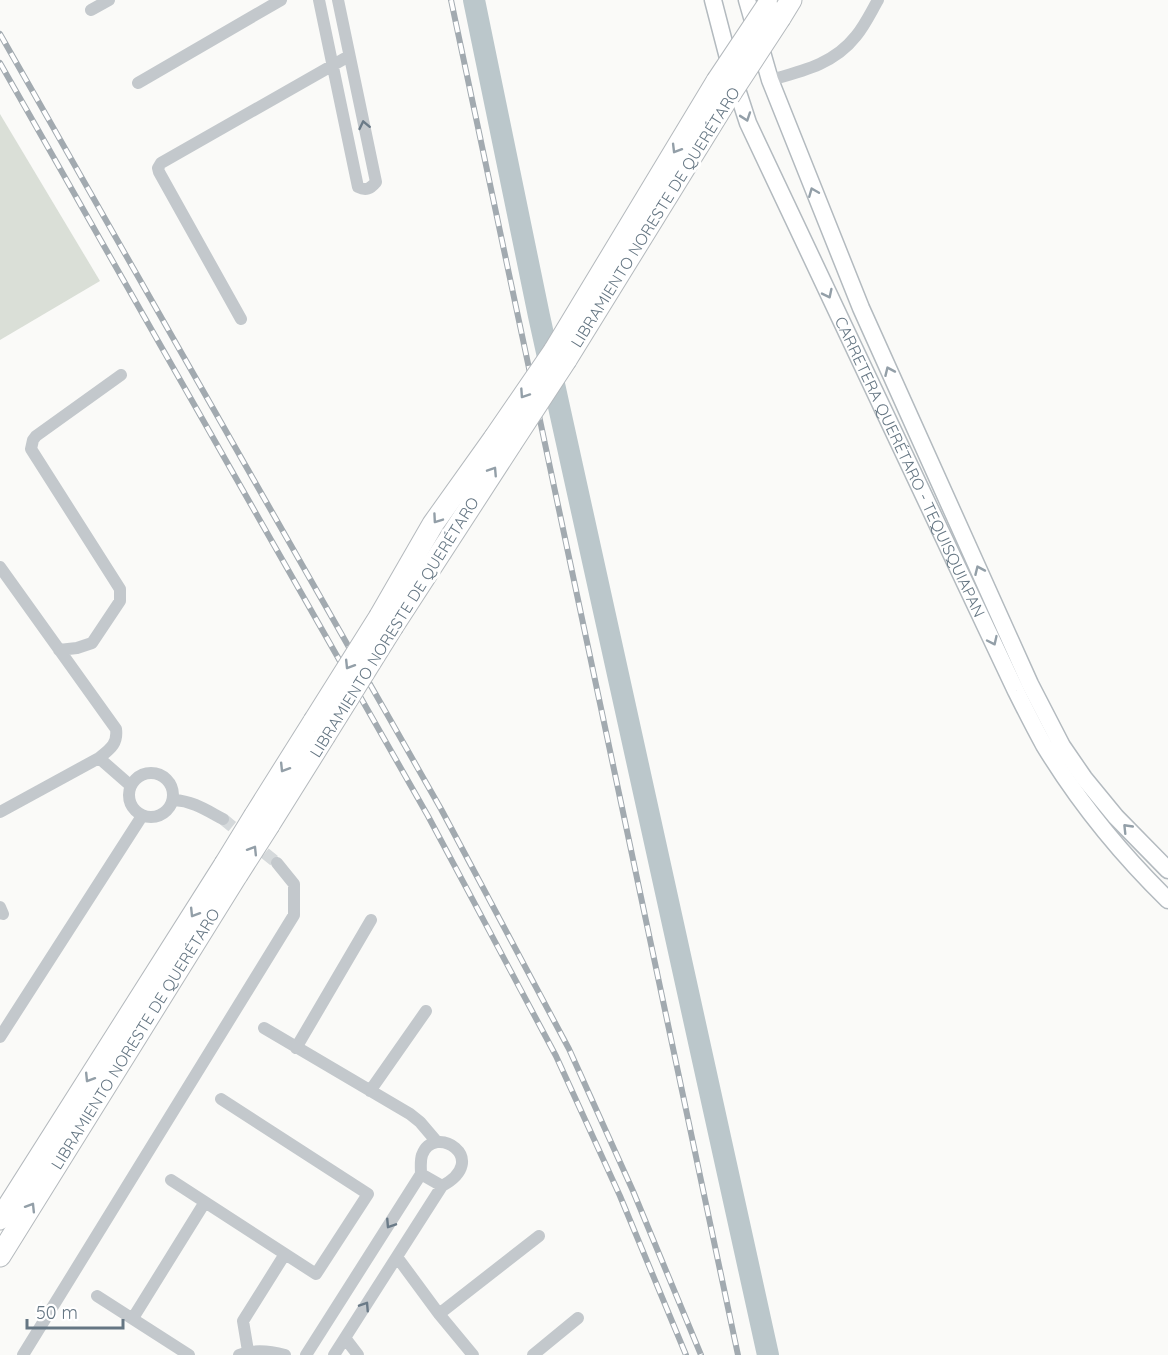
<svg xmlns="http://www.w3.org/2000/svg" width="1168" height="1355" font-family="Quicksand,sans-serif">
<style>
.green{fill:#dadfd7}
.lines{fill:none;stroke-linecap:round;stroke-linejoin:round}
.river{stroke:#bbc7cb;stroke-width:22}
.street-tunnel{stroke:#d5d9db;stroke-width:12;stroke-dasharray:12 6;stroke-linecap:butt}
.secondary-casing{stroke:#b3babf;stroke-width:19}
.highway-casing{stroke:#b4b9bd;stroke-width:23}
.street{stroke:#c3c8cc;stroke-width:12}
.secondary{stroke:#fff;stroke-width:16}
.highway{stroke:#fff;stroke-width:21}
.rail-casing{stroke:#a2aab0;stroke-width:6}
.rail{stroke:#fff;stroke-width:4;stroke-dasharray:11;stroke-linecap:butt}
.highway-bridge-casing{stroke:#b4b9bd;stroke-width:23;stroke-linecap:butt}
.highway-bridge{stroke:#fff;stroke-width:21}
.oneway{stroke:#939fa8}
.oneway2{stroke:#6a7a87}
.labels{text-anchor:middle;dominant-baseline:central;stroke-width:6;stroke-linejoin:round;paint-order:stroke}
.street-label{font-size:16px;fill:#657683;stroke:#fff}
</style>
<rect width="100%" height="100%" fill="#fafaf8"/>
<path class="green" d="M 0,114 L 100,281 L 0,340 Z"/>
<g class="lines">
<path class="river" d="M 474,0 L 539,316 L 768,1355"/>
<path class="street-tunnel" d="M 223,819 L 277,863"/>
<g class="secondary-casing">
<g id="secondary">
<path id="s1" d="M 713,0 L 733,77 L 748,123 L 1016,691 C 1025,709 1034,727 1044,745 C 1078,801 1121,854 1168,900"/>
<path d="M 747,0 L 770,80 L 861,308 L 1030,684 L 1062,746 L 1084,778 L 1116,817 L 1168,870"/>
</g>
</g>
<g class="highway-casing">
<g id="highway">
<path d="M 780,18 L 791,0"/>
<path d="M 554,351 L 717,81"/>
<path d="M 566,360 L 729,96"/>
<path d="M 380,616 L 433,524 L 495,437"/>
<path d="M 393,626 L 511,444"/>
<path d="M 255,815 L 314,721"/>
<path d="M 269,825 L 324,737"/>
<path d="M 0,1219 L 225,864"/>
<path id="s2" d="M 0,1256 L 237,875"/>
</g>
</g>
<path class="street" d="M 319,0 L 358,187 C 366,191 370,189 376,182 L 338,0
M 91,10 L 109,0
M 770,80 C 803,71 834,64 856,36 C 865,25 871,12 878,0
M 138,83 L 281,0
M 241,319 L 159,172 L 158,168 L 161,163 L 349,56
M 0,567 L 116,729 C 118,744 110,749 99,758 L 0,812
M 59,650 L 77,648 L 92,643 L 120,601 L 120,589 L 31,449 L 33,440 L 36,436 L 121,375
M 99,758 L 131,786
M129 795a22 22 0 1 1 44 0a22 22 0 1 1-44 0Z
M 174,800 C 193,801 206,810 223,819
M 0,907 L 3,914
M 264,1028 L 410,1114 L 420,1122 L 437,1142
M 0,1037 L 142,816
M 296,1048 L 371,920
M 370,1091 L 426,1011
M 421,1174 L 442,1186
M 171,1180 L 316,1274 L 368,1194 L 221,1099
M 397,1257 L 439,1314 L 473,1355
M 97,1296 L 189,1355
M 439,1314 L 539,1236
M 133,1318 L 205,1202
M 345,1338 L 358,1355
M 248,1351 L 243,1321 L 285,1254
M 23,1355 L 294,915 L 294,884 L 277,863
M 239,1355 C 254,1349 270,1351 285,1355
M 306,1355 L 421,1174 C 421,1168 420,1161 422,1155 C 434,1122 492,1159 442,1186 L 334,1355
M 533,1355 L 578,1318"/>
<use href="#secondary" class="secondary"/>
<use href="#highway" class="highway"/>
<g class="rail-casing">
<path id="rail" d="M 451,0 L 738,1355
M 0,34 L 441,809 L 569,1049 L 633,1191 L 701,1355
M 0,63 L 428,816 L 556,1056 L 620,1196 L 686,1355"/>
</g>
<use href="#rail" class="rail"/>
<g class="highway-bridge-casing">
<path id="highway-bridge" d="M 717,81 L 767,6
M 729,96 L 780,18
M 495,437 L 554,351
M 511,444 L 566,360
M 314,721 L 380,616
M 324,737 L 393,626
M 225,864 L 255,815
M 237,875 L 269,825"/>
</g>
<use href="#highway-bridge" class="highway-bridge"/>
</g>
<defs><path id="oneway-chevron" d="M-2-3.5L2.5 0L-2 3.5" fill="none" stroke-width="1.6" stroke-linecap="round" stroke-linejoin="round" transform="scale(1.5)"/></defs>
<g class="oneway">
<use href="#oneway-chevron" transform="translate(746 117) rotate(71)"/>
<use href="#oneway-chevron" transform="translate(676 149) rotate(121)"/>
<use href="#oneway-chevron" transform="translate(813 192) rotate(-112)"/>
<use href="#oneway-chevron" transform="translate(828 294) rotate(64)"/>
<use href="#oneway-chevron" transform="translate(889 371) rotate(-114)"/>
<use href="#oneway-chevron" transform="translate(524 394) rotate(124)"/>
<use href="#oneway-chevron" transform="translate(493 471) rotate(-57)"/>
<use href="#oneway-chevron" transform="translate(437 519) rotate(125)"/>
<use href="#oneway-chevron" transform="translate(979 570) rotate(-114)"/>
<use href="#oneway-chevron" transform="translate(993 641) rotate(65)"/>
<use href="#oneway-chevron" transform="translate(349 665) rotate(122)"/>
<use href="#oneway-chevron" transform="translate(284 768) rotate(122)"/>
<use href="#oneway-chevron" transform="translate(1127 828) rotate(-134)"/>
<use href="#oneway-chevron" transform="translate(253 850) rotate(-58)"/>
<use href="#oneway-chevron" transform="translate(194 913) rotate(122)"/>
<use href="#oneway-chevron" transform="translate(89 1078) rotate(122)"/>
<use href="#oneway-chevron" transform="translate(31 1207) rotate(-58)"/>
</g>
<g class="oneway2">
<use href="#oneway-chevron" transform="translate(364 125) rotate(-102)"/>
<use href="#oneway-chevron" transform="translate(390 1224) rotate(123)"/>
<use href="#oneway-chevron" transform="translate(365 1306) rotate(-57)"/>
</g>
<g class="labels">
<g class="street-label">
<text transform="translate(655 217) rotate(-58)">LIBRAMIENTO NORESTE DE QUERÉTARO</text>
<text stroke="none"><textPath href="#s1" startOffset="508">CARRETERA QUERÉTARO - TEQUISQUIAPAN</textPath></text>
<text transform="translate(394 627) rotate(-58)">LIBRAMIENTO NORESTE DE QUERÉTARO</text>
<text stroke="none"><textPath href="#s2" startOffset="256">LIBRAMIENTO NORESTE DE QUERÉTARO</textPath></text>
</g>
</g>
<path d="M27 1319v9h96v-9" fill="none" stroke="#657683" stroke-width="3"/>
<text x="36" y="1319" font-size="18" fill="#657683" stroke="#ffffff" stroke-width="4.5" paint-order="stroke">50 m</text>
</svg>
